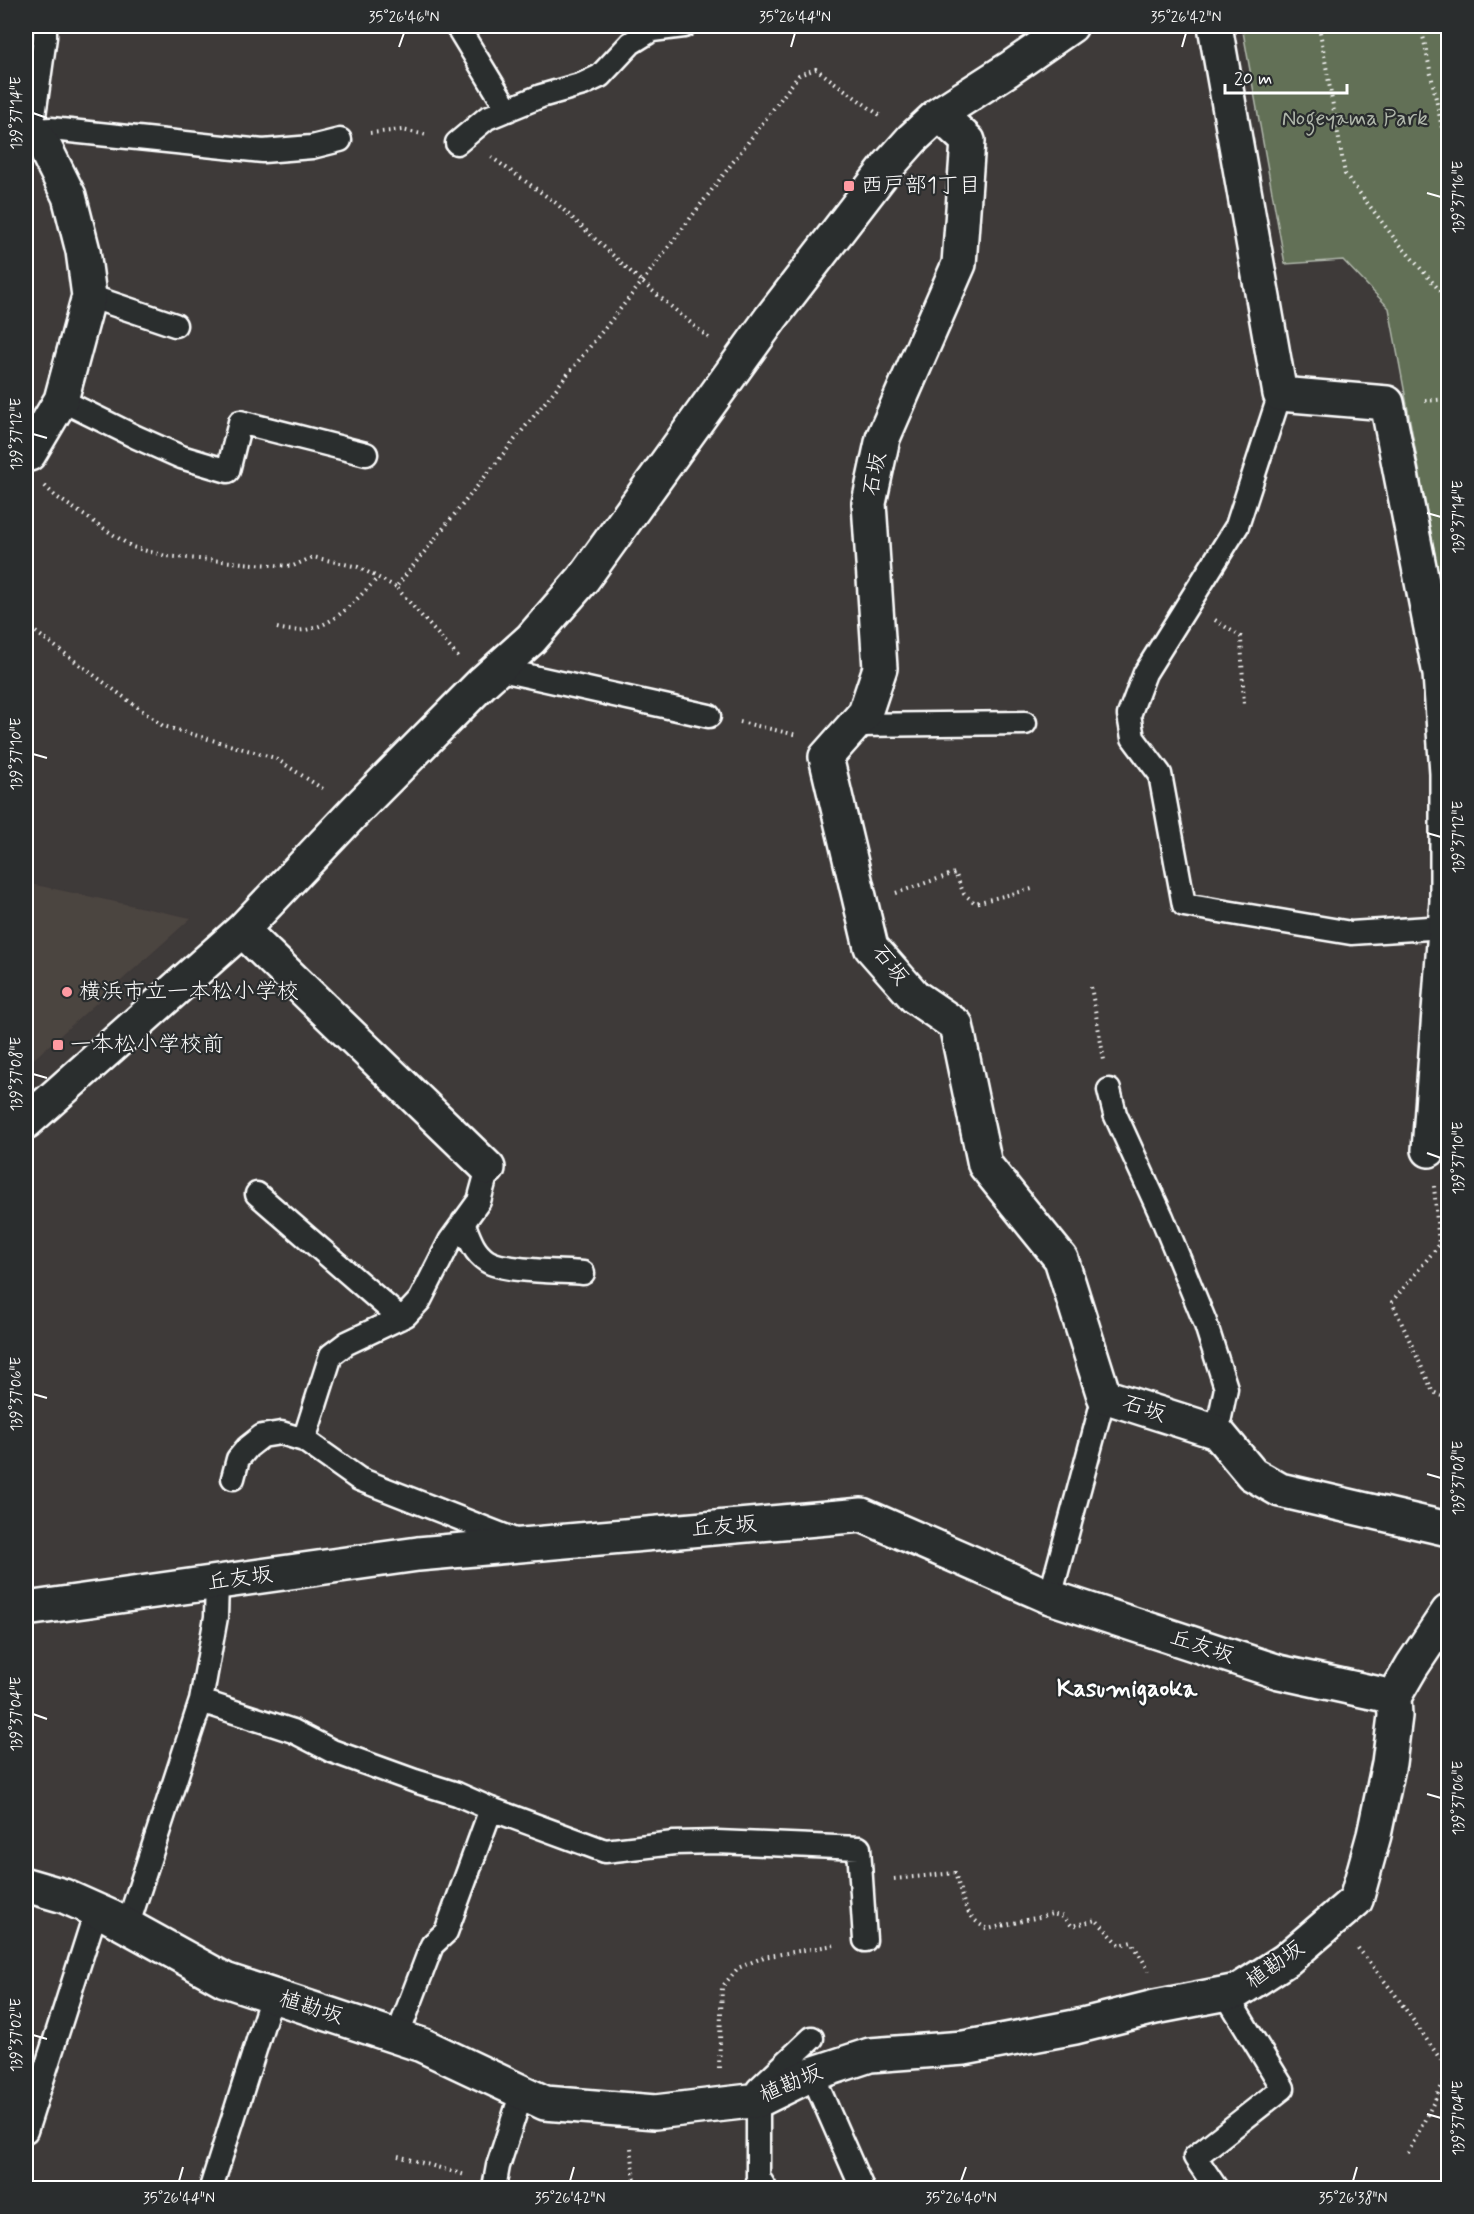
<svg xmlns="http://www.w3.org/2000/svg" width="1474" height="2214" font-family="Mynerve,'Klee One',sans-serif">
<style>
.built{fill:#4c4440}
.green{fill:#626f57;stroke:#b0b7ab;stroke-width:1.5}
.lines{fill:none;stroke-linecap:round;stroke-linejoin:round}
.service-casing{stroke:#fff;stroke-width:27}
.minor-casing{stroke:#fff;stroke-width:38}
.path{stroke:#fff;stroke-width:4;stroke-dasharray:1.5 4.5;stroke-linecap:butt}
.service{stroke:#2a2d2e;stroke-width:22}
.minor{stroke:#2a2d2e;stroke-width:33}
.ticks{fill:none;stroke:#fff;stroke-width:2}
.poi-dot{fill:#ff9aa2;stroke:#2a2d2e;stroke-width:2}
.labels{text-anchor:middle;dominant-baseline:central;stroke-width:4.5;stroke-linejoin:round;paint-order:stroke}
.park-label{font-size:22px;fill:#b0b7ab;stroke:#2a2d2e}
.poi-label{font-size:22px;fill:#fff;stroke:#2a2d2e;text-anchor:start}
.street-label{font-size:22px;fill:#fff;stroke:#2a2d2e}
.neighbourhood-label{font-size:24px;font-weight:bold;fill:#fff;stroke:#2a2d2e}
.neatline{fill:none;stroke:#fff;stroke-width:2}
.ticks-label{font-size:15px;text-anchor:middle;fill:#fff}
</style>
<rect width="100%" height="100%" fill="#3e3a39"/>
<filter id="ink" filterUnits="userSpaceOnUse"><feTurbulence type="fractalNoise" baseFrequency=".0167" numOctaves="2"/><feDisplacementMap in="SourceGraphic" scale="12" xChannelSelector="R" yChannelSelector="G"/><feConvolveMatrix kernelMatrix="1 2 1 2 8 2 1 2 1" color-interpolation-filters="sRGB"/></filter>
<g filter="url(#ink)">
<path class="built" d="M 26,883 L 191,918 L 26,1066 Z"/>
<path class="green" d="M 1242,26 L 1448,26 L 1448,613 L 1445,609 L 1389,308 L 1343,260 L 1285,264 Z"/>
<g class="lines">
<g class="service-casing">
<path id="service" d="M 45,26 L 45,37 L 32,130 L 51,129 L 263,151 L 312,147 L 340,140
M 457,26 L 508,110
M 457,143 L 487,118 L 541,96 L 583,84 L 600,76 L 631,43 L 652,30 L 684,26
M 89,296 L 175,325
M 1280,394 L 1237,526 L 1145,673 L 1129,715 L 1133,738 L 1160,774 L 1184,905 L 1351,933 L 1445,927
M 61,400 L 136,437 L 181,457 L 228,471 L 240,422 L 366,454
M 497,669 L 709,716
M 854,725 L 1025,723
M 1109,1090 L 1115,1114 L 1162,1217 L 1205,1322 L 1226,1388 L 1217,1432
M 488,1168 L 479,1201 L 450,1241 L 420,1300 L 406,1315 L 347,1343 L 331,1355 L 304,1440 L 359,1479 L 520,1542
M 257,1194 L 400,1318
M 463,1222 C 469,1237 473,1252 487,1261 C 504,1272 561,1271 583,1273
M 233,1478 L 238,1459 L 248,1447 L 262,1436 L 281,1433 L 304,1440
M 1050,1597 L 1104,1396
M 201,1701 L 293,1731 L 332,1751 L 415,1781 L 457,1794 L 491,1809 L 605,1851 L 674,1843 L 717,1842 L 859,1848 L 865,1940
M 127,1927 L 201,1701 L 216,1617 L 217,1582
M 397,2037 L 432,1945 L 446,1932 L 491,1809
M 812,2074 L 862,2188
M 26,2131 L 96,1911
M 211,2188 L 272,1996
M 494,2188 L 498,2166 L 522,2092
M 765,2188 L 758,2177 L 758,2089 L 812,2038
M 1216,2188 L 1195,2157 L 1283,2088 L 1225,1993"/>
</g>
<g class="minor-casing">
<path id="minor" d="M 1215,26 L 1280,394 L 1387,403 L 1440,674 L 1447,773 L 1447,901 L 1429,1150
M 939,114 L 968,141 L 959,264 L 883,438 L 869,503 L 880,668 L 865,713 L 826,757 L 871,947 L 915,997 L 956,1025 L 985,1165 L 1061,1259 L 1104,1396 L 1217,1432 L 1252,1474 L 1280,1490 L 1448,1529
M 26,128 L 32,130 L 46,150 L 69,196 L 83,251 L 89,296 L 61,400 L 29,454
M 242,930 L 488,1168
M 26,1122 L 242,930 L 356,810 L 482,683 L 531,639 L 583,579 L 771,318 L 888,166 L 912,139 L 939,114 L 1009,69 L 1071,26
M 26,1609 L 418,1554 L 862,1515 L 1050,1597 L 1279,1672 L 1394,1697
M 26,1885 L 64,1896 L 111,1917 L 225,1980 L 422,2045 L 545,2103 L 655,2112 L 759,2100 L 812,2074 L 870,2055 L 964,2048 L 1075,2027 L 1155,2007 L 1238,1991 L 1286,1960 L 1356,1900 L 1374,1835 L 1389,1763 L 1395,1716 L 1394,1697 L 1412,1666 L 1448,1612"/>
</g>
<path class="path" d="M 1319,26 L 1345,174 L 1395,239 L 1448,300
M 1421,26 L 1448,157
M 370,133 L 402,130 L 427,135
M 491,157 L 556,203 L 642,282 L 711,340
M 1425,401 L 1448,399
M 45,486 L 55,496 L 132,547 L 166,556 L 254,564 L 293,566 L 313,557 L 358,567 L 396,587
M 1215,620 L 1241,637 L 1244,707
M 26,625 L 163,726 L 275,758 L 323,789
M 277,628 C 324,640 348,607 378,578
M 458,657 L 396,587 L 642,282 L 799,75 L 816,69 L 882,117
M 740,722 L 797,735
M 896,893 L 955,873 L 964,894 L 975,903 L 1032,889
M 1091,987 L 1104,1060
M 1434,1186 L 1439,1245 L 1392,1302 L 1433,1392 L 1448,1399
M 894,1879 L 955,1873 C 963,1897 963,1917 988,1929 L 1052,1914 L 1064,1917 L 1072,1926 L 1096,1920 L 1120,1945 L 1132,1942 L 1149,1971
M 1358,1948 L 1394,1993 L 1448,2070
M 719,2068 L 722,1987 L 738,1968 L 764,1957 L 834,1945
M 631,2148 L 636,2188
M 1408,2153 L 1448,2074
M 398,2156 L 465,2175"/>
<use href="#service" class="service"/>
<use href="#minor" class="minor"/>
</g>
</g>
<path class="ticks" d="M 399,47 L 404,33M 791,47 L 795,33M 1182,47 L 1186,33M 33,113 L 47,118M 1427,193 L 1441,197M 33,434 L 47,438M 1427,513 L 1441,517M 33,754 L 47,758M 1427,833 L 1441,837M 33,1074 L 47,1078M 1427,1153 L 1441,1158M 33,1394 L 47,1398M 1427,1474 L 1441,1478M 33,1714 L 47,1719M 1427,1794 L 1441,1798M 33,2035 L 47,2039M 1427,2114 L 1441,2118M 179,2181 L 183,2167M 570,2181 L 574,2167M 961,2181 L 966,2167M 1353,2181 L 1357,2167"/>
<g class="poi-dot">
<rect x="843" y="180" width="12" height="12" rx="3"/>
<circle cx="67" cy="992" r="6"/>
<rect x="52" y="1039" width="12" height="12" rx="3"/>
</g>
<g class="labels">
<g class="park-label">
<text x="1355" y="119">Nogeyama Park</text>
</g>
<g class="poi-label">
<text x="861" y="186">西戸部1丁目</text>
<text x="79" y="992">横浜市立一本松小学校</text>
<text x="70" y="1045">一本松小学校前</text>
</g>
<g class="street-label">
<text transform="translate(875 474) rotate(-79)">石坂</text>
<text transform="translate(890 965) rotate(52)">石坂</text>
<text transform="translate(1144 1409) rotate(18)">石坂</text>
<text transform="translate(724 1527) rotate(-5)">丘友坂</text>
<text transform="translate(240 1579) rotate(-8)">丘友坂</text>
<text transform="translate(1202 1647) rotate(18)">丘友坂</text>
<text transform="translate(1275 1965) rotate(-36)">植勘坂</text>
<text transform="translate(311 2008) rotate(17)">植勘坂</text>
<text transform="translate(791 2084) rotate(-23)">植勘坂</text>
</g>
<g class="neighbourhood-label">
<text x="1127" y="1689">Kasumigaoka</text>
</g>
</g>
<rect width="1474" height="2214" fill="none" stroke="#2a2d2e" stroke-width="66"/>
<path d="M1225 84v9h122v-9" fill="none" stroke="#ffffff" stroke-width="3"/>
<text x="1234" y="84" font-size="18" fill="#ffffff" stroke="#2a2d2e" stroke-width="4.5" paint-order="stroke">20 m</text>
<rect x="33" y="33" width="1408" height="2148" class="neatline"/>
<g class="ticks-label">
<text x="404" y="22">35°26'46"N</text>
<text x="795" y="22">35°26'44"N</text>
<text x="1186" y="22">35°26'42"N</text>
<text transform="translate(16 113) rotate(-90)" y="5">139°37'14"E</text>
<text transform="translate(1458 197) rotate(-90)" y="5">139°37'16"E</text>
<text transform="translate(16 434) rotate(-90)" y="5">139°37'12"E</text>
<text transform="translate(1458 517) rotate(-90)" y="5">139°37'14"E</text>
<text transform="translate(16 754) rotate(-90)" y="5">139°37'10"E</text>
<text transform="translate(1458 837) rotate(-90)" y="5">139°37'12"E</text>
<text transform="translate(16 1074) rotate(-90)" y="5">139°37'08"E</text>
<text transform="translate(1458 1158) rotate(-90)" y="5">139°37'10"E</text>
<text transform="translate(16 1394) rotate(-90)" y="5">139°37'06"E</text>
<text transform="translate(1458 1478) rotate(-90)" y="5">139°37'08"E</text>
<text transform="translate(16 1714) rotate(-90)" y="5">139°37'04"E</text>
<text transform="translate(1458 1798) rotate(-90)" y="5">139°37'06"E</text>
<text transform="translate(16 2035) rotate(-90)" y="5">139°37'02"E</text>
<text transform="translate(1458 2118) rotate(-90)" y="5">139°37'04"E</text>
<text x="179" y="2203">35°26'44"N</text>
<text x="570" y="2203">35°26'42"N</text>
<text x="961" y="2203">35°26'40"N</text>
<text x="1353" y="2203">35°26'38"N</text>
</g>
</svg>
